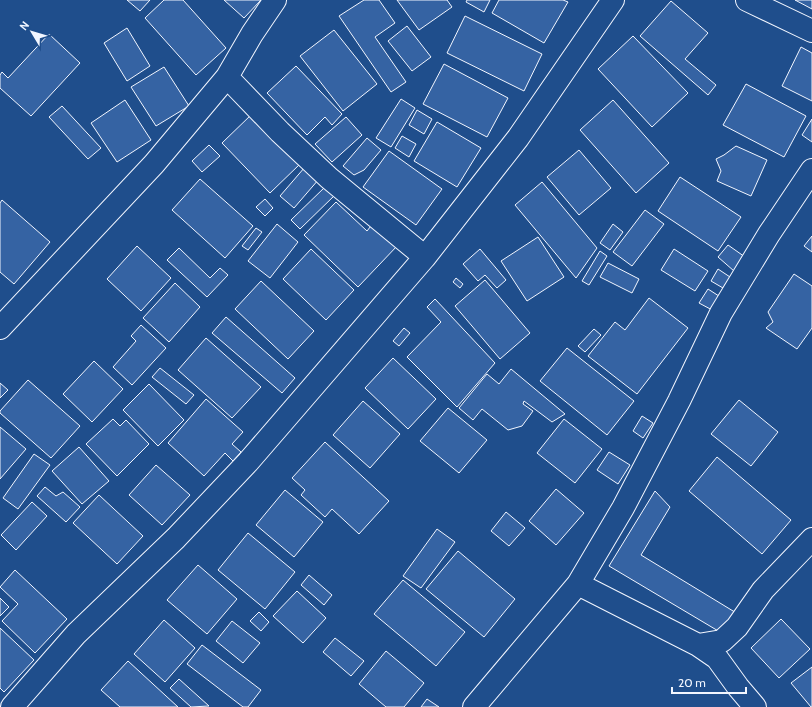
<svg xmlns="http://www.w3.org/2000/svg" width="812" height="707" font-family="Cabin,sans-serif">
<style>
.building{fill:#3563a3;stroke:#f2f6ff}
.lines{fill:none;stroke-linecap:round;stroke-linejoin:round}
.minor-casing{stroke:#f2f6ff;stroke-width:24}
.minor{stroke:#1f4e8c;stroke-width:22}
</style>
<rect width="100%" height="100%" fill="#1f4e8c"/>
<path class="building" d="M 127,0 L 150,0 L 140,11 Z
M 164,0 L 183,0 L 226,48 L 196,75 L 145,18 Z
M 224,0 L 261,0 L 244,18 Z
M 364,0 L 379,0 L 395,23 L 375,37 L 406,82 L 391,92 L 339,16 Z
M 397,0 L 447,0 L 452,7 L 419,30 Z
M 467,0 L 490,0 L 484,12 L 466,2 Z
M 499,0 L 563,0 L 568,2 L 544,43 L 492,13 Z
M 795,0 L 812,0 L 812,9 Z
M 671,1 L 708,33 L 685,59 L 716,85 L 708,95 L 640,36 Z
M 465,16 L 542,54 L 524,91 L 447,53 Z
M 407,26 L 431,57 L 412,71 L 388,41 Z
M 127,28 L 150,66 L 127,81 L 104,43 Z
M 334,30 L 377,84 L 343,111 L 300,56 Z
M 49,34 L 80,63 L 31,116 L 0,88 L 0,75 L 2,72 L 8,78 Z
M 633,36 L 688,93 L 652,127 L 598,69 Z
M 801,47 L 812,53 L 812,101 L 782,86 Z
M 444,64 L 508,98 L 487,137 L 423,104 Z
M 296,66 L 342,114 L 332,125 L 325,117 L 307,135 L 267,93 Z
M 164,67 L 189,106 L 156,126 L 131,87 Z
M 746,84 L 806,116 L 784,157 L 723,125 Z
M 401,99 L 415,108 L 391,147 L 376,138 Z
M 125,100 L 151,140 L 117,162 L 91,123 Z
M 613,100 L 669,163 L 636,193 L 580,130 Z
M 62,106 L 101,148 L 88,159 L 49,117 Z
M 417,110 L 432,119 L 424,134 L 409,125 Z
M 252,114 L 300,164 L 270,193 L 222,143 Z
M 346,117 L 362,135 L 332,162 L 315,144 Z
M 812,119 L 812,142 L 802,135 Z
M 437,122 L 481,148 L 457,187 L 414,161 Z
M 402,136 L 416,144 L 409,157 L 395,148 Z
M 367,138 L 381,150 L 364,170 L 354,175 L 343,166 Z
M 209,145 L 220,156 L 202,172 L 192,161 Z
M 736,146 L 767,160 L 751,196 L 717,181 L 721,171 L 716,159 L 724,155 Z
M 579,150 L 611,188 L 579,215 L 547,177 Z
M 389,151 L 442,189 L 416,225 L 363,187 Z
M 305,167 L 319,179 L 294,208 L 280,196 Z
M 680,177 L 741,217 L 718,251 L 658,211 Z
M 200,179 L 253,226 L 225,258 L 172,210 Z
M 542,182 L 597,248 L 576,278 L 515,205 Z
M 326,186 L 335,195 L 300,229 L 291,220 Z
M 265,199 L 273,208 L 265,216 L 256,207 Z
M 2,200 L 50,242 L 14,284 L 0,272 L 0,203 Z
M 336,202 L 367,231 L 374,222 L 398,245 L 358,287 L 304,235 Z
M 645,210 L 664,224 L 632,266 L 613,252 Z
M 277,224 L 298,242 L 270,278 L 248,261 Z
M 613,224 L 623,232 L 610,250 L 600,243 Z
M 256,228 L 262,232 L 248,250 L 242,246 Z
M 812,236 L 812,252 L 804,246 Z
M 538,237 L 564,277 L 527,301 L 501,261 Z
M 728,245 L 745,257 L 734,271 L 718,257 Z
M 137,246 L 171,278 L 141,311 L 107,279 Z
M 179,248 L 210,278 L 220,268 L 228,275 L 207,297 L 167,260 Z
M 311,249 L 354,290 L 326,320 L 283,279 Z
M 480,249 L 506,280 L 497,288 L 485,275 L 478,281 L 463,264 Z
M 674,249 L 708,271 L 695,291 L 661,270 Z
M 600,251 L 607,256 L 589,285 L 582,281 Z
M 608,263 L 639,279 L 632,293 L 600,277 Z
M 718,269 L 730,277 L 723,288 L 711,281 Z
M 794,274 L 812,286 L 812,328 L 797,349 L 766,328 L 773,322 L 768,312 Z
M 456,278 L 463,284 L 460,288 L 453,282 Z
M 485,280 L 530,333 L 500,359 L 455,306 Z
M 261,281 L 314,331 L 288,359 L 235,309 Z
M 175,283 L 200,307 L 169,342 L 143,318 Z
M 708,289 L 722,298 L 714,311 L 699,303 Z
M 649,298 L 688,328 L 637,394 L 588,356 L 615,322 L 625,330 Z
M 435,299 L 495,363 L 457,407 L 407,357 L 441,322 L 427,307 Z
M 226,317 L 295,378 L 282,393 L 212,333 Z
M 141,325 L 166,348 L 132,385 L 113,367 L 136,341 L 131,336 Z
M 404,328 L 410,333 L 399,346 L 393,341 Z
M 594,329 L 601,335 L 585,352 L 578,346 Z
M 206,338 L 261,387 L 232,418 L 178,370 Z
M 567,348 L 634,401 L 607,435 L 540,381 Z
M 393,358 L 436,399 L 408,429 L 365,388 Z
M 94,361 L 123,389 L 92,422 L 63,394 Z
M 160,368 L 194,395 L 186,404 L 152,377 Z
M 511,369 L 565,414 L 552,422 L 524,401 L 523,404 L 533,411 L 522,426 L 508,430 L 482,409 L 473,420 L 459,408 L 487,374 L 499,384 Z
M 28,380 L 80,426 L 51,458 L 0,413 L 0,411 Z
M 0,383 L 8,390 L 0,398 Z
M 149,384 L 184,420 L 158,446 L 123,410 Z
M 206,399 L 243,432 L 232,444 L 241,452 L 233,461 L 225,453 L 204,476 L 168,443 Z
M 739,400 L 778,432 L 751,466 L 711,434 Z
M 363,401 L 400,434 L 370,468 L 333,435 Z
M 448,408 L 487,440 L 459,473 L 420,441 Z
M 642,416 L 653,423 L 643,438 L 633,431 Z
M 113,419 L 120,426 L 126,420 L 149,444 L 117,476 L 86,444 Z
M 564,419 L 602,449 L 575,483 L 537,453 Z
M 0,427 L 26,449 L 0,479 Z
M 325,442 L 389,501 L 359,534 L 332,509 L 325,517 L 301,495 L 305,490 L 292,478 Z
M 79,447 L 109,481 L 82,504 L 52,471 Z
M 609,452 L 630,465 L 618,484 L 597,470 Z
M 34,454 L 50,465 L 18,509 L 3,498 Z
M 717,457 L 791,520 L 762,554 L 689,491 Z
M 156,465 L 190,495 L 162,525 L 129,495 Z
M 45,487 L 56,496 L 63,492 L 80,507 L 66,522 L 37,496 Z
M 556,489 L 584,513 L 556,545 L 529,521 Z
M 285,490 L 323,522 L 294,557 L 256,525 Z
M 655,491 L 670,507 L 641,555 L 738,614 L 725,635 L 609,566 Z
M 99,495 L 143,536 L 117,564 L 73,523 Z
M 32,502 L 47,516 L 16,550 L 1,535 Z
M 506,512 L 525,528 L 509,546 L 491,531 Z
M 437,529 L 455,542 L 421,588 L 403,576 Z
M 248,533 L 295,572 L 265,609 L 218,570 Z
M 458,551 L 515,599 L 484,637 L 426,589 Z
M 198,565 L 237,599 L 207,634 L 167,600 Z
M 15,570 L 67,619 L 35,653 L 2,621 L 18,604 L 0,587 Z
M 309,575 L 332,595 L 324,605 L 301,585 Z
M 403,580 L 465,632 L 436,666 L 374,614 Z
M 297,591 L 326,618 L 303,643 L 273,616 Z
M 0,598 L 9,607 L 0,616 Z
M 259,612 L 269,622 L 261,631 L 250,621 Z
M 781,619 L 810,649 L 779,678 L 751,648 Z
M 164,620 L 195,648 L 165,682 L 134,654 Z
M 232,621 L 260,643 L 243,663 L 216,641 Z
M 0,628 L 34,660 L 4,692 L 0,688 Z
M 335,638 L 364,661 L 351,676 L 323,652 Z
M 202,645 L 261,690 L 248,707 L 243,707 L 187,664 Z
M 386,651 L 424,683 L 404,707 L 386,707 L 359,684 Z
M 128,661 L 178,707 L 120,707 L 101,690 Z
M 812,667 L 812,707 L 811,707 L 791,683 Z
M 179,679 L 209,706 L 191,707 L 170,688 Z
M 427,699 L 439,707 L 421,707 Z"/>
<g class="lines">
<g class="minor-casing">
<path id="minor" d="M 747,0 L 812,31
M 227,77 L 280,132 L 329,178 L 425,257
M 0,328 L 154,164 L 227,77 L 252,34 L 275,0
M 578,584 L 698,645 L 717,658 L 738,687 L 755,707
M 698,645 L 722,641 L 737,627 L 763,590 L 812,539
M 12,707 L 76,634 L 176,538 L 248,462 L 425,257 L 518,138 L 613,0
M 474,707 L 578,584 L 623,508 L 679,401 L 721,313 L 769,234 L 812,170"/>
</g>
<use href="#minor" class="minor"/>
</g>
<g transform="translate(32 32) rotate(308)" stroke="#1f4e8c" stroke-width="3" paint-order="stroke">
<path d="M0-3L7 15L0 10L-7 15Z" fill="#f2f6ff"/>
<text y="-6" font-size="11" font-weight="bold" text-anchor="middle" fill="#f2f6ff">N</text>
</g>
<path d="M672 687v6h74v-6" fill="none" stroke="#f2f6ff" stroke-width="2"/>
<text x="678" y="687" font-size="12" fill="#f2f6ff" stroke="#1f4e8c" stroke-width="3" paint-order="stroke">20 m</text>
</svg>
